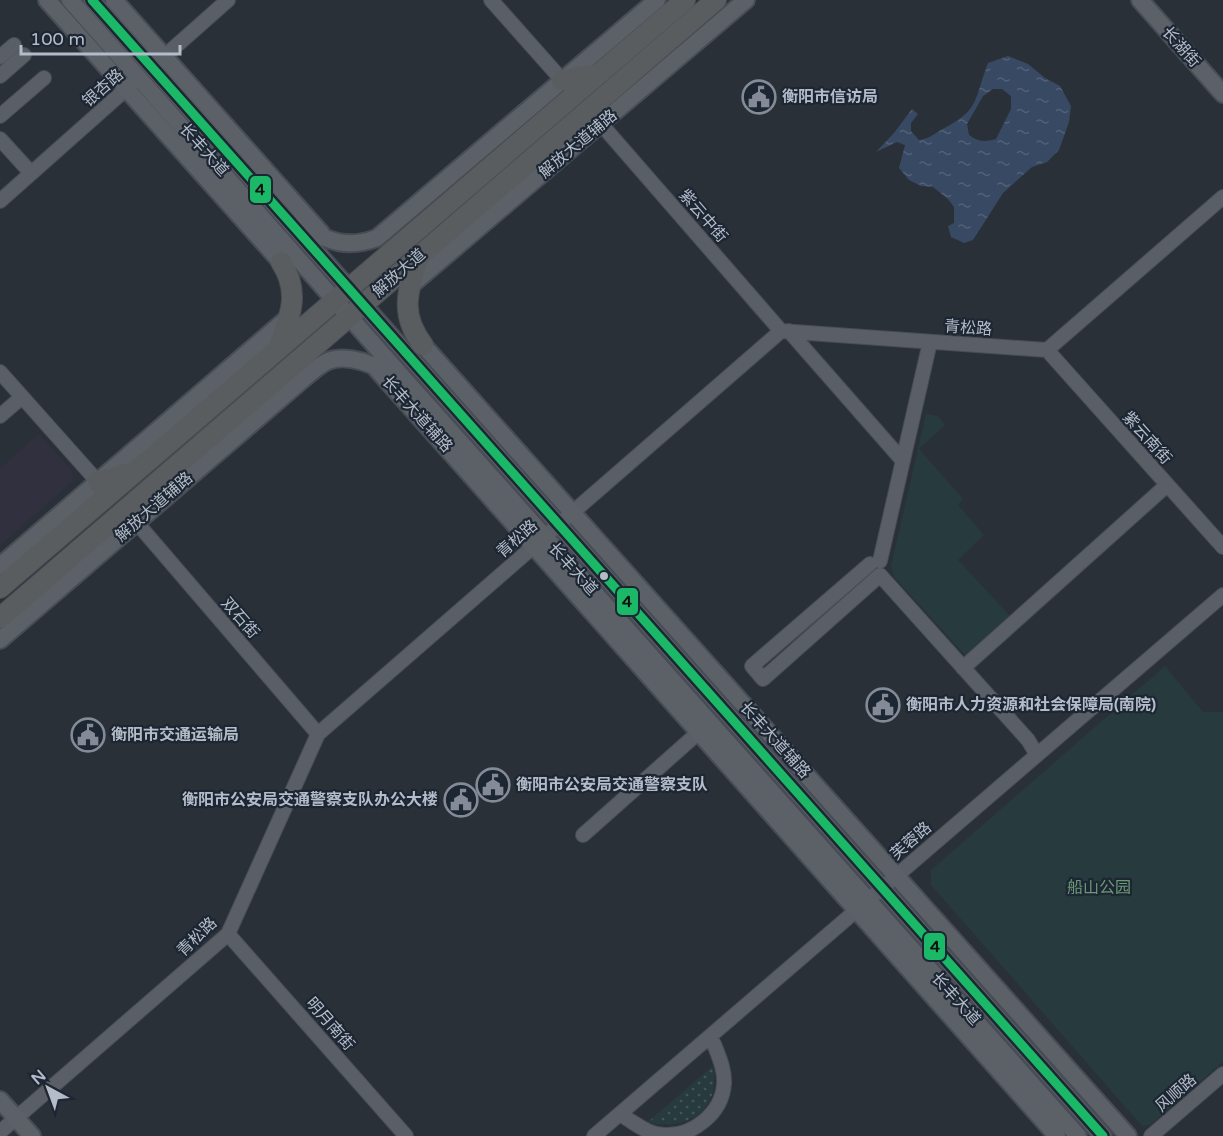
<svg xmlns="http://www.w3.org/2000/svg" width="1223" height="1136" font-family="'Varela Round','Noto Sans SC',sans-serif">
<style>
.medical{fill:#31303e}
.grass{fill:url(#grass-dots)}
.green{fill:#273a3e}
.water{fill:url(#water-ripples);fill-rule:evenodd}
.lines{fill:none;stroke-linecap:round;stroke-linejoin:round}
.minor-casing{stroke:#484c53;stroke-width:16}
.major-casing{stroke:#484c55;stroke-width:20}
.highway-casing{stroke:#474c53;stroke-width:22}
.minor{stroke:#5a5e66;stroke-width:14}
.major{stroke:#5c6168;stroke-width:16}
.highway{stroke:#5a5d60;stroke-width:20}
.bus-1-casing{stroke:#1d2633;stroke-width:14}
.bus-1{stroke:#1ab867;stroke-width:9}
.bus-dot{fill:#b4bcc9;stroke:#1d2633;stroke-width:2}
.labels{text-anchor:middle;dominant-baseline:central;stroke-width:4.5;stroke-linejoin:round;paint-order:stroke}
.street-label{font-size:16px;fill:#b4bcc9;stroke:#1d2633}
.poi-label{font-size:16px;font-weight:bold;fill:#b4bcc9;stroke:#1d2633;text-anchor:start}
.park-label{font-size:16px;fill:#6b9a76;stroke:#1d2633}
.line-badge{stroke:#1d2633;stroke-width:2}
.pale-badge-label{font-size:16px;text-anchor:middle;font-weight:bold;fill:#111}
</style>
<defs>
<pattern id="grass-dots" width="8" height="8" patternUnits="userSpaceOnUse" patternTransform="scale(1.5)"><rect width="8" height="8" fill="#273a3e"/><path d="M2 2h.1M6 6h.1" fill="none" stroke="#445559" stroke-width="1.8" stroke-linecap="round"/></pattern>
<pattern id="water-ripples" width="26" height="14" patternUnits="userSpaceOnUse" patternTransform="scale(1.5)"><rect width="26" height="14" fill="#384963"/><path d="M2 4q2-2 4 0t4 0M15 11q2-2 4 0t4 0" fill="none" stroke="#526178"/></pattern>
</defs>
<rect width="100%" height="100%" fill="#2a3038"/>
<path class="medical" d="M 39,434 L 72,471 L 73,481 L 0,545 L 0,469 Z"/>
<path class="grass" d="M 713,1066 C 722,1109 688,1132 648,1122 Z"/>
<path class="green" d="M 926,414 L 938,416 L 945,425 L 919,449 L 963,499 L 958,505 L 984,535 L 958,560 L 1010,616 L 966,656 L 894,577 L 891,566 Z
M 1165,666 L 1203,712 L 1223,712 L 1223,1062 L 1150,1125 L 1142,1126 L 931,885 L 931,870 Z"/>
<path class="water" d="M 1008,56 L 1028,64 L 1045,78 L 1060,86 L 1071,106 L 1069,122 L 1059,150 L 1047,162 L 1032,167 L 1003,193 L 973,240 L 964,243 L 951,237 L 948,226 L 954,223 L 954,207 L 948,199 L 933,187 L 921,186 L 909,180 L 899,168 L 905,145 L 897,142 L 876,152 L 894,133 L 912,109 L 918,114 L 911,123 L 911,131 L 919,140 C 928,139 933,135 941,130 C 981,109 973,102 988,63 ZM 993,89 L 1002,89 L 1011,96 L 1011,109 L 996,139 C 985,142 978,142 969,135 L 967,124 L 983,96 Z"/>
<g class="lines">
<g class="minor-casing">
<path id="minor" d="M 491,0 L 562,80
M 0,57 L 14,45
M 158,62 L 228,0
M 0,76 L 24,55
M 0,116 L 44,78
M 601,124 L 781,331
M 0,139 L 31,173
M 0,201 L 134,82
M 789,331 L 903,461
M 1047,350 L 1223,547
M 0,372 L 98,482
M 0,416 L 22,397
M 137,523 L 318,734
M 880,561 L 930,342
M 870,564 L 752,666 L 763,679 L 880,575 L 1028,740 L 1037,755
M 963,668 L 1167,485
M 583,835 L 699,732
M 228,934 L 406,1136
M 626,1118 C 639,1126 650,1135 665,1135 C 693,1136 722,1113 724,1084 C 725,1070 719,1057 714,1044
M 0,1132 L 228,934 L 318,734 L 781,331 L 1047,350 L 1223,197
M 594,1136 L 1223,595
M 1151,1136 L 1223,1074"/>
</g>
<g class="major-casing">
<path id="major" d="M 47,0 L 281,262
M 70,0 L 406,381 L 1078,1136
M 92,0 L 1103,1136
M 114,0 L 321,233
M 1140,0 L 1223,94
M 294,224 C 325,238 342,251 377,238 L 657,0
M 409,287 L 746,0
M 423,345 L 1128,1136
M 373,365 L 1057,1136
M 0,566 L 290,316
M 0,640 L 308,375 C 314,370 321,364 328,361 C 346,354 367,362 383,370
M 0,1100 L 32,1136"/>
</g>
<g class="highway-casing">
<path id="highway" d="M 562,80 L 598,74
M 418,257 C 408,291 399,314 423,345
M 280,344 C 291,314 300,291 281,262
M 98,482 L 130,473
M 0,588 L 685,0
M 0,618 L 716,0"/>
</g>
<use href="#minor" class="minor"/>
<use href="#major" class="major"/>
<use href="#highway" class="highway"/>
<g class="bus-1-casing">
<path id="bus-1" d="M 92,0 L 1103,1136"/>
</g>
<use href="#bus-1" class="bus-1"/>
</g>
<defs>
<g id="civic-ring" transform="scale(1.725)"><circle r="9.5" fill="#1d2633" stroke="#848b96" stroke-width="1.5"/><path d="M-.6-6.5H3V-4.5H.6V-3L4-1V1h2V6H-6V1h2V-1L-.6-3ZM-1.2 2.5V6h2.4V2.5Z" fill="#848b96"/></g>
</defs>
<g fill-rule="evenodd">
<use href="#civic-ring" x="759" y="97"/>
<use href="#civic-ring" x="883" y="705"/>
<use href="#civic-ring" x="88" y="735"/>
<use href="#civic-ring" x="493" y="785"/>
<use href="#civic-ring" x="461" y="800"/>
</g>
<circle class="bus-dot" cx="604" cy="576" r="5"/>
<g class="labels">
<g class="street-label">
<text transform="translate(1181 47) rotate(48)">长湖街</text>
<text transform="translate(103 88) rotate(-41)">银杏路</text>
<text transform="translate(578 144) rotate(-40)">解放大道辅路</text>
<text transform="translate(204 150) rotate(48)">长丰大道</text>
<text transform="translate(703 216) rotate(49)">紫云中街</text>
<text transform="translate(399 273) rotate(-41)">解放大道</text>
<text transform="translate(968 328) rotate(4)">青松路</text>
<text transform="translate(417 414) rotate(48)">长丰大道辅路</text>
<text transform="translate(1147 438) rotate(48)">紫云南街</text>
<text transform="translate(154 507) rotate(-41)">解放大道辅路</text>
<text transform="translate(517 539) rotate(-41)">青松路</text>
<text transform="translate(573 569) rotate(48)">长丰大道</text>
<text transform="translate(240 618) rotate(49)">双石街</text>
<text transform="translate(775 740) rotate(48)">长丰大道辅路</text>
<text transform="translate(911 841) rotate(-41)">芙蓉路</text>
<text transform="translate(197 937) rotate(-44)">青松路</text>
<text transform="translate(956 999) rotate(48)">长丰大道</text>
<text transform="translate(330 1024) rotate(49)">明月南街</text>
<text transform="translate(1176 1093) rotate(-41)">风顺路</text>
</g>
<g class="poi-label">
<text x="782" y="97">衡阳市信访局</text>
<text x="906" y="705">衡阳市人力资源和社会保障局(南院)</text>
<text x="111" y="735">衡阳市交通运输局</text>
<text x="516" y="785">衡阳市公安局交通警察支队</text>
<text x="438" y="800" text-anchor="end">衡阳市公安局交通警察支队办公大楼</text>
</g>
<g class="park-label">
<text x="1099" y="888">船山公园</text>
</g>
</g>
<g class="line-badge">
<rect x="249" y="175" width="23" height="29" rx="6" fill="#1ab867"/>
<rect x="616" y="587" width="23" height="29" rx="6" fill="#1ab867"/>
<rect x="923" y="932" width="23" height="29" rx="6" fill="#1ab867"/>
</g>
<g class="pale-badge-label">
<text x="260" y="195">4</text>
<text x="627" y="607">4</text>
<text x="935" y="952">4</text>
</g>
<g transform="translate(48 1088) rotate(319)" stroke="#1d2633" stroke-width="4.5" paint-order="stroke">
<path d="M0-4.5L10 22L0 15L-10 22Z" fill="#b4bcc9"/>
<text y="-9" font-size="16" font-weight="bold" text-anchor="middle" fill="#b4bcc9">N</text>
</g>
<path d="M21 45v9h159v-9" fill="none" stroke="#b4bcc9" stroke-width="3"/>
<text x="30" y="45" font-size="18" fill="#b4bcc9" stroke="#1d2633" stroke-width="4.5" paint-order="stroke">100 m</text>
</svg>
